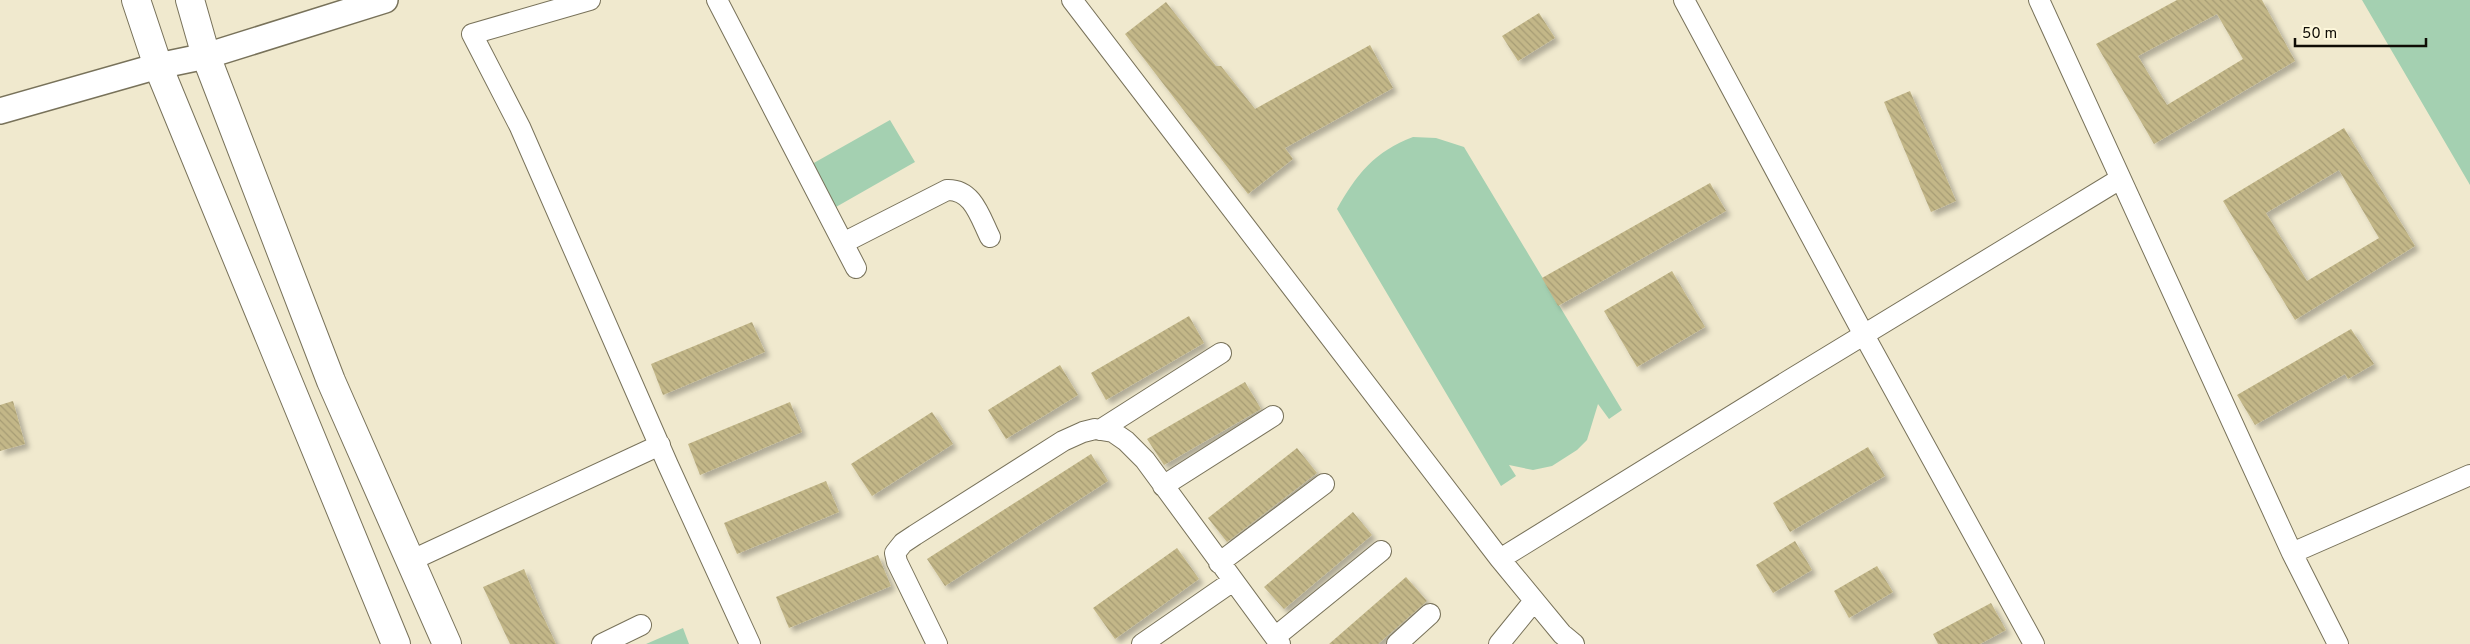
<svg xmlns="http://www.w3.org/2000/svg" width="2470" height="644" font-family="Overpass,sans-serif">
<style>
.park{fill:#a4d0b1}
.building{fill:url(#building-back-hatch);fill-rule:evenodd;filter:url(#shadow)}
.lines{fill:none;stroke-linecap:round;stroke-linejoin:round}
.minor-casing{stroke:#78725a;stroke-width:22}
.tertiary-casing{stroke:#78725a;stroke-width:28}
.primary-casing{stroke:#78725a;stroke-width:30}
.minor{stroke:#fff;stroke-width:20}
.tertiary{stroke:#fff;stroke-width:25}
.primary{stroke:#fff;stroke-width:28}
</style>
<defs>
<pattern id="building-back-hatch" width="6" height="6" patternUnits="userSpaceOnUse" patternTransform="scale(1.25)"><rect width="6" height="6" fill="#c3b788"/><path d="M-1 5l2 2M0 0l6 6M5-1l2 2" fill="none" stroke="#a69c74"/></pattern>
<filter id="shadow"><feDropShadow dx="4.5" dy="4.5" stdDeviation="2.5" flood-color="#0004"/></filter>
</defs>
<rect width="100%" height="100%" fill="#f0e9ce"/>
<path class="park" d="M 2362,0 L 2470,0 L 2470,185 Z
M 890,120 L 915,162 L 836,207 L 812,164 Z
M 1413,137 L 1436,138 L 1464,147 L 1622,410 L 1609,419 L 1598,404 L 1587,440 L 1577,450 L 1552,466 L 1533,470 L 1509,465 L 1516,476 L 1501,486 L 1337,209 C 1356,175 1375,151 1413,137 Z
M 683,628 L 689,644 L 646,644 Z"/>
<path class="building" d="M 2177,0 L 2262,0 L 2295,61 L 2154,144 L 2096,44 ZM 2217,14 L 2243,59 L 2167,105 L 2138,56 Z
M 1166,2 L 1216,66 L 1221,66 L 1255,109 L 1370,45 L 1393,88 L 1285,148 L 1293,159 L 1248,194 L 1125,34 Z
M 1539,13 L 1555,38 L 1518,61 L 1502,36 Z
M 1910,91 L 1956,201 L 1931,212 L 1884,102 Z
M 2344,128 L 2415,246 L 2295,320 L 2223,201 ZM 2339,170 L 2379,238 L 2307,281 L 2266,213 Z
M 1710,183 L 1726,211 L 1558,306 L 1542,278 Z
M 1672,271 L 1705,327 L 1637,367 L 1604,311 Z
M 1189,316 L 1204,343 L 1106,400 L 1091,373 Z
M 752,322 L 765,352 L 663,395 L 651,364 Z
M 2351,329 L 2374,364 L 2348,379 L 2345,374 L 2255,425 L 2237,395 Z
M 1060,365 L 1078,395 L 1006,439 L 988,410 Z
M 1245,382 L 1261,409 L 1164,465 L 1147,439 Z
M 13,401 L 25,444 L 0,451 L 0,405 Z
M 790,402 L 802,432 L 700,475 L 688,444 Z
M 932,412 L 953,444 L 872,496 L 851,464 Z
M 1868,447 L 1885,476 L 1790,532 L 1773,503 Z
M 1297,448 L 1317,473 L 1227,542 L 1208,518 Z
M 1091,454 L 1108,481 L 945,586 L 927,559 Z
M 826,481 L 839,512 L 737,554 L 724,523 Z
M 1353,512 L 1372,535 L 1284,609 L 1264,587 Z
M 1795,541 L 1812,570 L 1773,593 L 1756,565 Z
M 1177,548 L 1199,579 L 1115,639 L 1093,608 Z
M 878,555 L 891,586 L 789,628 L 776,597 Z
M 1877,566 L 1893,592 L 1849,618 L 1834,591 Z
M 524,569 L 542,614 L 556,644 L 510,644 L 483,587 Z
M 1406,577 L 1427,601 L 1378,644 L 1329,644 Z
M 1991,603 L 2006,630 L 1980,644 L 1938,644 L 1933,634 Z"/>
<g class="lines">
<g class="minor-casing">
<path id="minor" d="M 590,0 L 472,34 L 520,127 L 668,465 L 750,644
M 717,0 L 856,268
M 1072,0 L 1500,559 L 1562,634 L 1574,644
M 1684,0 L 1864,335 L 2034,644
M 2039,0 L 2292,553 L 2338,644
M 843,243 L 947,190 C 973,189 980,217 990,237
M 1100,430 L 1221,353
M 1163,486 L 1273,416
M 2292,553 L 2470,475
M 1500,559 L 1796,376 L 2120,179
M 410,561 L 660,445
M 1219,563 L 1324,484
M 1275,637 L 1381,551
M 602,644 L 641,625
M 937,644 L 897,562 L 895,553 L 903,543 L 915,535 L 1063,441 L 1083,432 L 1095,429 L 1113,432 L 1126,441 L 1145,460 L 1280,644
M 1142,644 L 1233,581
M 1397,644 L 1430,614
M 1499,644 L 1534,601"/>
</g>
<g class="tertiary-casing">
<path id="tertiary" d="M 0,111 L 158,66 L 206,56 L 385,0"/>
</g>
<g class="primary-casing">
<path id="primary" d="M 136,0 L 158,66 L 396,644
M 190,0 L 206,56 L 331,381 L 447,644"/>
</g>
<use href="#minor" class="minor"/>
<use href="#tertiary" class="tertiary"/>
<use href="#primary" class="primary"/>
</g>
<path d="M2295 38v8h131v-8" fill="none" stroke="#0f0c05" stroke-width="2.5"/>
<text x="2302" y="38" font-size="15" fill="#0f0c05" stroke="#fdf7db" stroke-width="4" paint-order="stroke">50 m</text>
</svg>
